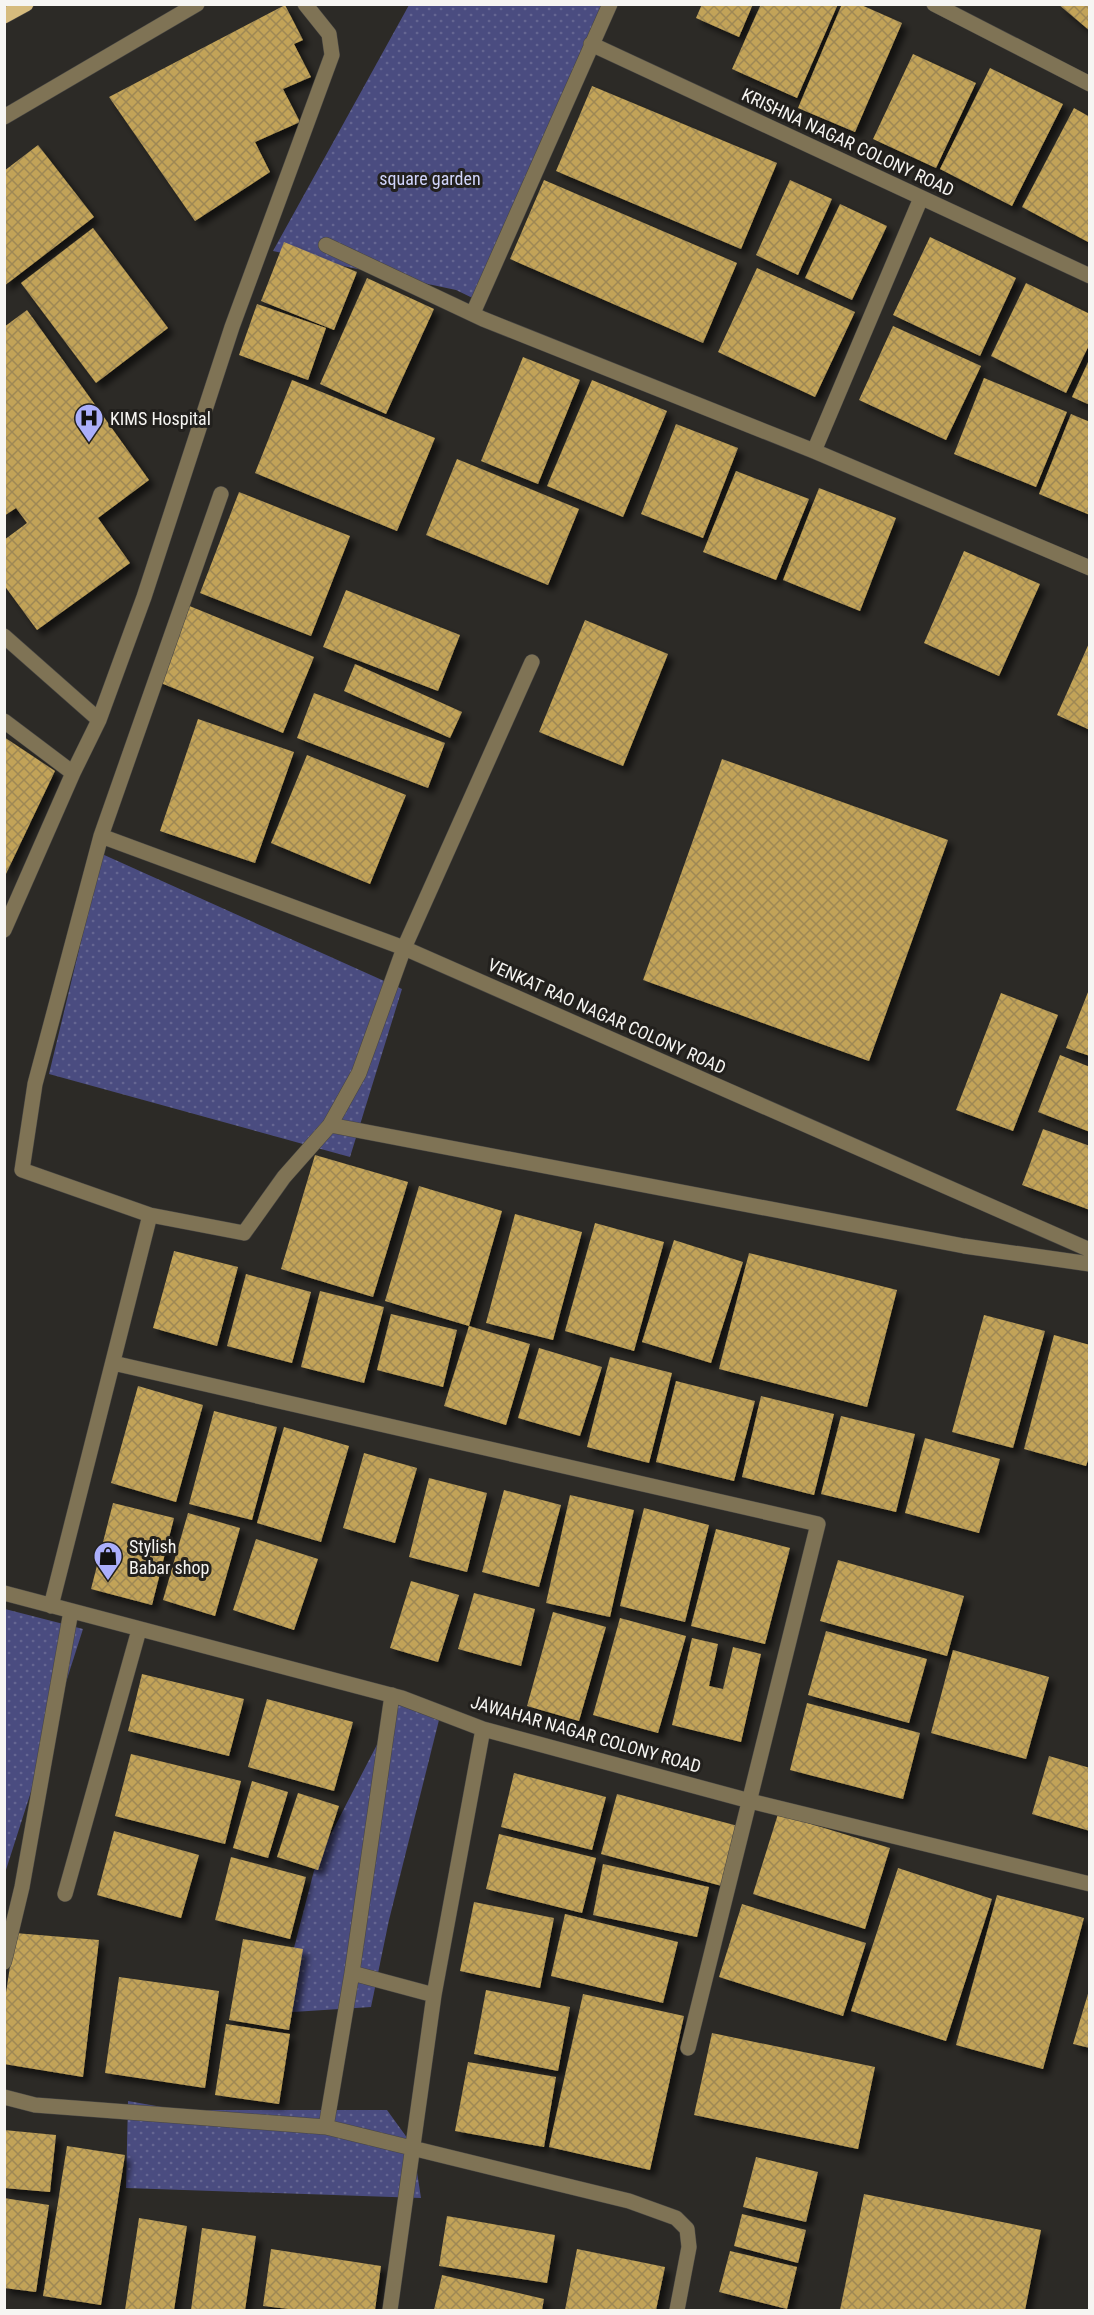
<svg xmlns="http://www.w3.org/2000/svg" width="1094" height="2315" font-family="'Roboto Condensed',sans-serif">
<style>
.park{fill:url(#park-dots)}
.building{fill:url(#building-cross-hatch);filter:url(#shadow)}
.lines{fill:none;stroke-linecap:round;stroke-linejoin:round}
.minor-casing{stroke:#484643;stroke-width:16}
.major-casing{stroke:#484643;stroke-width:16}
.minor{stroke:#7f7355;stroke-width:15}
.major{stroke:#d6bb7d;stroke-width:15}
.labels{text-anchor:middle;dominant-baseline:central;stroke-width:6;stroke-linejoin:round;paint-order:stroke}
.street-label{font-size:18px;fill:#f6f5f2;stroke:#22201d}
.park-label{font-size:18px;fill:#d1d5fa;stroke:#22201d}
.poi-label{font-size:18px;fill:#f6f5f2;stroke:#22201d;text-anchor:start}
</style>
<defs>
<pattern id="park-dots" width="8" height="8" patternUnits="userSpaceOnUse" patternTransform="scale(1.5)"><rect width="8" height="8" fill="#4a4c80"/><path d="M2 2h.1M6 6h.1" fill="none" stroke="#656692" stroke-width="1.8" stroke-linecap="round"/></pattern>
<pattern id="building-cross-hatch" width="8" height="8" patternUnits="userSpaceOnUse" patternTransform="scale(1.5)"><rect width="8" height="8" fill="#c2a359"/><path d="M0 0l8 8M0 8l8-8" fill="none" stroke="#9e8854"/></pattern>
<filter id="shadow"><feDropShadow dx="5.5" dy="5.5" stdDeviation="3" flood-color="#0009"/></filter>
</defs>
<rect width="100%" height="100%" fill="#2c2a26"/>
<path class="park" d="M 409,5 L 617,5 L 485,304 L 456,290 L 273,251 Z
M 102,854 L 402,989 L 350,1157 L 49,1074 Z
M 5,1609 L 83,1629 L 5,1873 Z
M 400,1700 L 440,1716 L 389,1920 L 371,2007 L 277,2013 L 316,1863 Z
M 128,2101 L 179,2110 L 387,2110 L 413,2146 L 421,2198 L 126,2188 Z"/>
<path class="building" d="M 702,4 L 753,4 L 739,37 L 696,18 Z
M 761,4 L 838,4 L 797,98 L 732,69 Z
M 842,4 L 859,4 L 902,23 L 855,132 L 798,108 Z
M 1058,4 L 1090,4 L 1090,31 Z
M 285,5 L 303,40 L 294,44 L 311,77 L 283,89 L 300,122 L 255,142 L 270,172 L 195,221 L 109,97 Z
M 913,54 L 976,83 L 936,168 L 873,139 Z
M 990,68 L 1063,104 L 1012,206 L 940,169 Z
M 592,86 L 777,163 L 741,249 L 556,171 Z
M 1074,108 L 1090,117 L 1090,243 L 1022,207 Z
M 38,145 L 94,217 L 4,286 L 4,171 Z
M 544,180 L 737,263 L 703,343 L 510,259 Z
M 790,180 L 832,199 L 798,275 L 756,255 Z
M 840,204 L 887,226 L 852,300 L 805,278 Z
M 93,228 L 168,328 L 96,383 L 21,283 Z
M 930,237 L 1016,278 L 980,356 L 893,315 Z
M 284,242 L 357,272 L 334,330 L 261,301 Z
M 757,268 L 855,312 L 815,397 L 718,352 Z
M 367,278 L 434,309 L 386,414 L 320,384 Z
M 1026,283 L 1090,314 L 1090,343 L 1066,393 L 991,356 Z
M 257,304 L 326,328 L 308,380 L 239,355 Z
M 27,310 L 149,480 L 98,518 L 130,563 L 37,630 L 4,585 L 4,540 L 27,523 L 16,508 L 4,516 L 4,327 Z
M 893,326 L 981,366 L 946,440 L 859,400 Z
M 523,357 L 580,380 L 538,484 L 481,461 Z
M 1090,358 L 1090,405 L 1072,397 Z
M 984,378 L 1067,412 L 1036,487 L 954,454 Z
M 292,380 L 435,438 L 397,531 L 255,473 Z
M 592,380 L 667,411 L 623,517 L 547,486 Z
M 1071,414 L 1090,422 L 1090,515 L 1039,494 Z
M 676,424 L 738,448 L 703,538 L 641,514 Z
M 457,459 L 579,509 L 548,585 L 426,535 Z
M 736,471 L 809,499 L 776,580 L 703,552 Z
M 819,488 L 896,518 L 860,611 L 783,580 Z
M 239,492 L 350,536 L 311,636 L 200,593 Z
M 964,551 L 1040,584 L 999,676 L 924,643 Z
M 346,590 L 460,635 L 438,691 L 323,647 Z
M 187,605 L 314,657 L 283,733 L 156,681 Z
M 585,620 L 668,654 L 623,766 L 539,732 Z
M 1090,641 L 1090,730 L 1057,715 Z
M 355,664 L 462,712 L 450,738 L 344,691 Z
M 314,693 L 445,743 L 428,788 L 297,738 Z
M 198,719 L 294,752 L 255,863 L 160,831 Z
M 4,737 L 55,771 L 4,878 Z
M 307,755 L 406,795 L 370,884 L 271,843 Z
M 722,759 L 948,840 L 869,1061 L 643,980 Z
M 1090,987 L 1090,1056 L 1066,1048 Z
M 1001,993 L 1058,1015 L 1013,1131 L 956,1110 Z
M 1060,1055 L 1090,1067 L 1090,1132 L 1038,1112 Z
M 1043,1129 L 1090,1146 L 1090,1210 L 1022,1185 Z
M 315,1155 L 408,1182 L 373,1297 L 281,1269 Z
M 419,1186 L 502,1211 L 469,1326 L 385,1301 Z
M 515,1214 L 582,1232 L 553,1340 L 486,1323 Z
M 595,1223 L 664,1242 L 634,1351 L 565,1331 Z
M 674,1240 L 743,1262 L 711,1363 L 642,1342 Z
M 174,1251 L 238,1267 L 217,1346 L 153,1328 Z
M 749,1253 L 897,1290 L 867,1407 L 719,1369 Z
M 246,1274 L 311,1292 L 292,1363 L 227,1346 Z
M 320,1291 L 384,1307 L 364,1383 L 301,1367 Z
M 391,1314 L 457,1330 L 443,1387 L 377,1370 Z
M 984,1315 L 1045,1331 L 1013,1448 L 952,1432 Z
M 469,1326 L 530,1344 L 506,1425 L 444,1406 Z
M 1054,1335 L 1090,1345 L 1090,1454 L 1086,1466 L 1024,1449 Z
M 539,1348 L 602,1367 L 580,1436 L 518,1418 Z
M 610,1357 L 672,1373 L 649,1463 L 587,1447 Z
M 676,1381 L 755,1401 L 734,1481 L 656,1462 Z
M 138,1386 L 203,1405 L 176,1502 L 111,1483 Z
M 761,1396 L 834,1414 L 814,1495 L 742,1477 Z
M 214,1411 L 277,1427 L 252,1520 L 189,1504 Z
M 841,1416 L 915,1434 L 896,1512 L 821,1494 Z
M 284,1427 L 349,1446 L 321,1542 L 257,1523 Z
M 925,1438 L 1000,1459 L 979,1533 L 905,1513 Z
M 364,1453 L 417,1468 L 395,1543 L 343,1528 Z
M 429,1478 L 487,1493 L 467,1572 L 409,1557 Z
M 504,1490 L 561,1505 L 539,1587 L 482,1572 Z
M 570,1495 L 634,1510 L 610,1617 L 546,1603 Z
M 113,1503 L 174,1518 L 152,1605 L 91,1589 Z
M 644,1508 L 709,1525 L 685,1622 L 620,1606 Z
M 188,1513 L 240,1528 L 215,1616 L 163,1600 Z
M 716,1529 L 790,1548 L 765,1644 L 691,1626 Z
M 256,1539 L 318,1559 L 294,1630 L 233,1610 Z
M 838,1560 L 964,1596 L 947,1656 L 820,1621 Z
M 411,1581 L 459,1595 L 438,1662 L 390,1648 Z
M 474,1593 L 535,1609 L 521,1666 L 458,1649 Z
M 553,1612 L 606,1627 L 579,1721 L 527,1706 Z
M 620,1618 L 686,1636 L 658,1733 L 593,1715 Z
M 826,1631 L 927,1659 L 909,1723 L 808,1695 Z
M 692,1638 L 718,1644 L 709,1686 L 723,1689 L 733,1647 L 761,1654 L 741,1742 L 672,1725 Z
M 953,1650 L 1049,1677 L 1026,1759 L 931,1733 Z
M 142,1674 L 244,1699 L 229,1756 L 128,1731 Z
M 267,1699 L 353,1722 L 334,1791 L 248,1767 Z
M 807,1703 L 920,1733 L 903,1799 L 790,1770 Z
M 131,1754 L 241,1781 L 225,1844 L 115,1816 Z
M 1049,1756 L 1090,1768 L 1090,1831 L 1032,1814 Z
M 514,1773 L 606,1797 L 592,1850 L 501,1827 Z
M 252,1781 L 288,1792 L 268,1858 L 233,1848 Z
M 298,1793 L 339,1806 L 318,1870 L 277,1857 Z
M 617,1794 L 738,1826 L 722,1886 L 601,1854 Z
M 778,1814 L 890,1848 L 865,1929 L 753,1894 Z
M 114,1831 L 199,1855 L 181,1918 L 97,1895 Z
M 499,1834 L 596,1858 L 582,1913 L 486,1889 Z
M 231,1857 L 306,1877 L 290,1939 L 215,1920 Z
M 603,1864 L 709,1887 L 697,1937 L 593,1915 Z
M 898,1868 L 992,1899 L 946,2041 L 851,2011 Z
M 997,1895 L 1084,1918 L 1043,2069 L 956,2045 Z
M 474,1902 L 554,1918 L 540,1988 L 460,1971 Z
M 742,1904 L 866,1943 L 843,2016 L 719,1977 Z
M 565,1914 L 678,1942 L 663,2003 L 551,1976 Z
M 15,1933 L 99,1940 L 83,2077 L 4,2064 L 4,2006 Z
M 243,1939 L 303,1949 L 289,2030 L 229,2020 Z
M 119,1977 L 219,1991 L 205,2088 L 105,2073 Z
M 1090,1987 L 1090,2048 L 1073,2044 Z
M 486,1990 L 570,2007 L 558,2071 L 474,2054 Z
M 583,1994 L 684,2016 L 650,2170 L 549,2147 Z
M 226,2024 L 290,2034 L 279,2104 L 215,2095 Z
M 712,2033 L 875,2067 L 858,2149 L 694,2115 Z
M 468,2062 L 556,2077 L 544,2147 L 455,2131 Z
M 4,2130 L 56,2135 L 50,2192 L 4,2188 Z
M 67,2146 L 125,2155 L 101,2305 L 43,2296 Z
M 756,2157 L 818,2172 L 806,2222 L 743,2207 Z
M 864,2194 L 1041,2230 L 1025,2310 L 840,2310 Z
M 4,2198 L 49,2205 L 36,2292 L 4,2288 Z
M 742,2214 L 806,2230 L 798,2263 L 734,2246 Z
M 447,2216 L 555,2235 L 547,2283 L 439,2266 Z
M 139,2218 L 187,2226 L 174,2310 L 125,2310 Z
M 202,2228 L 256,2236 L 245,2310 L 191,2310 Z
M 271,2249 L 381,2266 L 375,2310 L 297,2310 L 263,2306 Z
M 577,2249 L 665,2267 L 656,2310 L 565,2310 Z
M 730,2251 L 797,2267 L 787,2309 L 719,2292 Z
M 442,2275 L 544,2299 L 542,2310 L 434,2310 Z"/>
<g class="lines">
<g class="minor-casing">
<path id="minor" d="M 934,4 L 1090,84
M 591,44 L 1090,276
M 4,117 L 197,4
M 326,245 L 483,319 L 814,451 L 1090,568
M 473,313 L 610,4
M 814,451 L 921,198
M 221,494 L 101,836 L 35,1084 L 22,1170 L 150,1215 L 244,1233 L 284,1177 L 330,1125 L 359,1073 L 404,948 L 532,662
M 4,636 L 99,720
M 4,721 L 73,773
M 101,836 L 404,948 L 1090,1250
M 4,930 L 73,773 L 99,720 L 144,597 L 232,327 L 332,55 L 329,34 L 305,4
M 330,1125 L 964,1246 L 1090,1264
M 113,1363 L 818,1524 L 688,2048
M 4,1593 L 402,1698 L 483,1729 L 750,1801 L 1090,1884
M 51,1606 L 150,1215
M 65,1894 L 139,1630
M 4,1962 L 22,1887 L 71,1611
M 352,1973 L 434,1995
M 4,2097 L 35,2105 L 326,2127 L 629,2201 L 676,2218 L 687,2229 L 689,2247 L 677,2310
M 326,2127 L 352,1973 L 392,1695
M 390,2310 L 434,1995 L 483,1729"/>
</g>
<g class="major-casing">
<path id="major" d="M 4,16 L 26,4"/>
</g>
<use href="#minor" class="minor"/>
<use href="#major" class="major"/>
</g>
<defs>
<g id="hospital-pin" transform="scale(1.5)"><path d="M0 17L-7.5 6A9.5 9.5 0 1 1 7.5 6Z" fill="#abaffb" stroke="#22201d"/><path d="M-5-5h3v3.5h4V-5h3V5h-3V1.5h-4V5h-3Z" fill="#111"/></g>
<g id="shop-pin" transform="scale(1.5)"><path d="M0 17L-7.5 6A9.5 9.5 0 1 1 7.5 6Z" fill="#abaffb" stroke="#22201d"/><path d="M-5-2.5h2.3a2.7 3.5 0 0 1 5.4 0H5L5.5 6h-11ZM-1.5-2.5h3a1.5 2.3 0 0 0-3 0Z" fill="#111"/></g>
</defs>
<g fill-rule="evenodd">
<use href="#hospital-pin" x="89" y="418"/>
<use href="#shop-pin" x="108" y="1556"/>
</g>
<g class="labels">
<g class="street-label">
<text transform="translate(848 142) rotate(25)">KRISHNA NAGAR COLONY ROAD</text>
<text transform="translate(607 1016) rotate(24)">VENKAT RAO NAGAR COLONY ROAD</text>
<text transform="translate(586 1734) rotate(16)">JAWAHAR NAGAR COLONY ROAD</text>
</g>
<g class="park-label">
<text x="430" y="178">square garden</text>
</g>
<g class="poi-label">
<text x="110" y="418">KIMS Hospital</text>
<text x="129" y="1546">Stylish<tspan x="129" dy="21">Babar shop</tspan></text>
</g>
</g>
<rect width="1094" height="2315" fill="none" stroke="#f6f5f2" stroke-width="12"/>
</svg>
